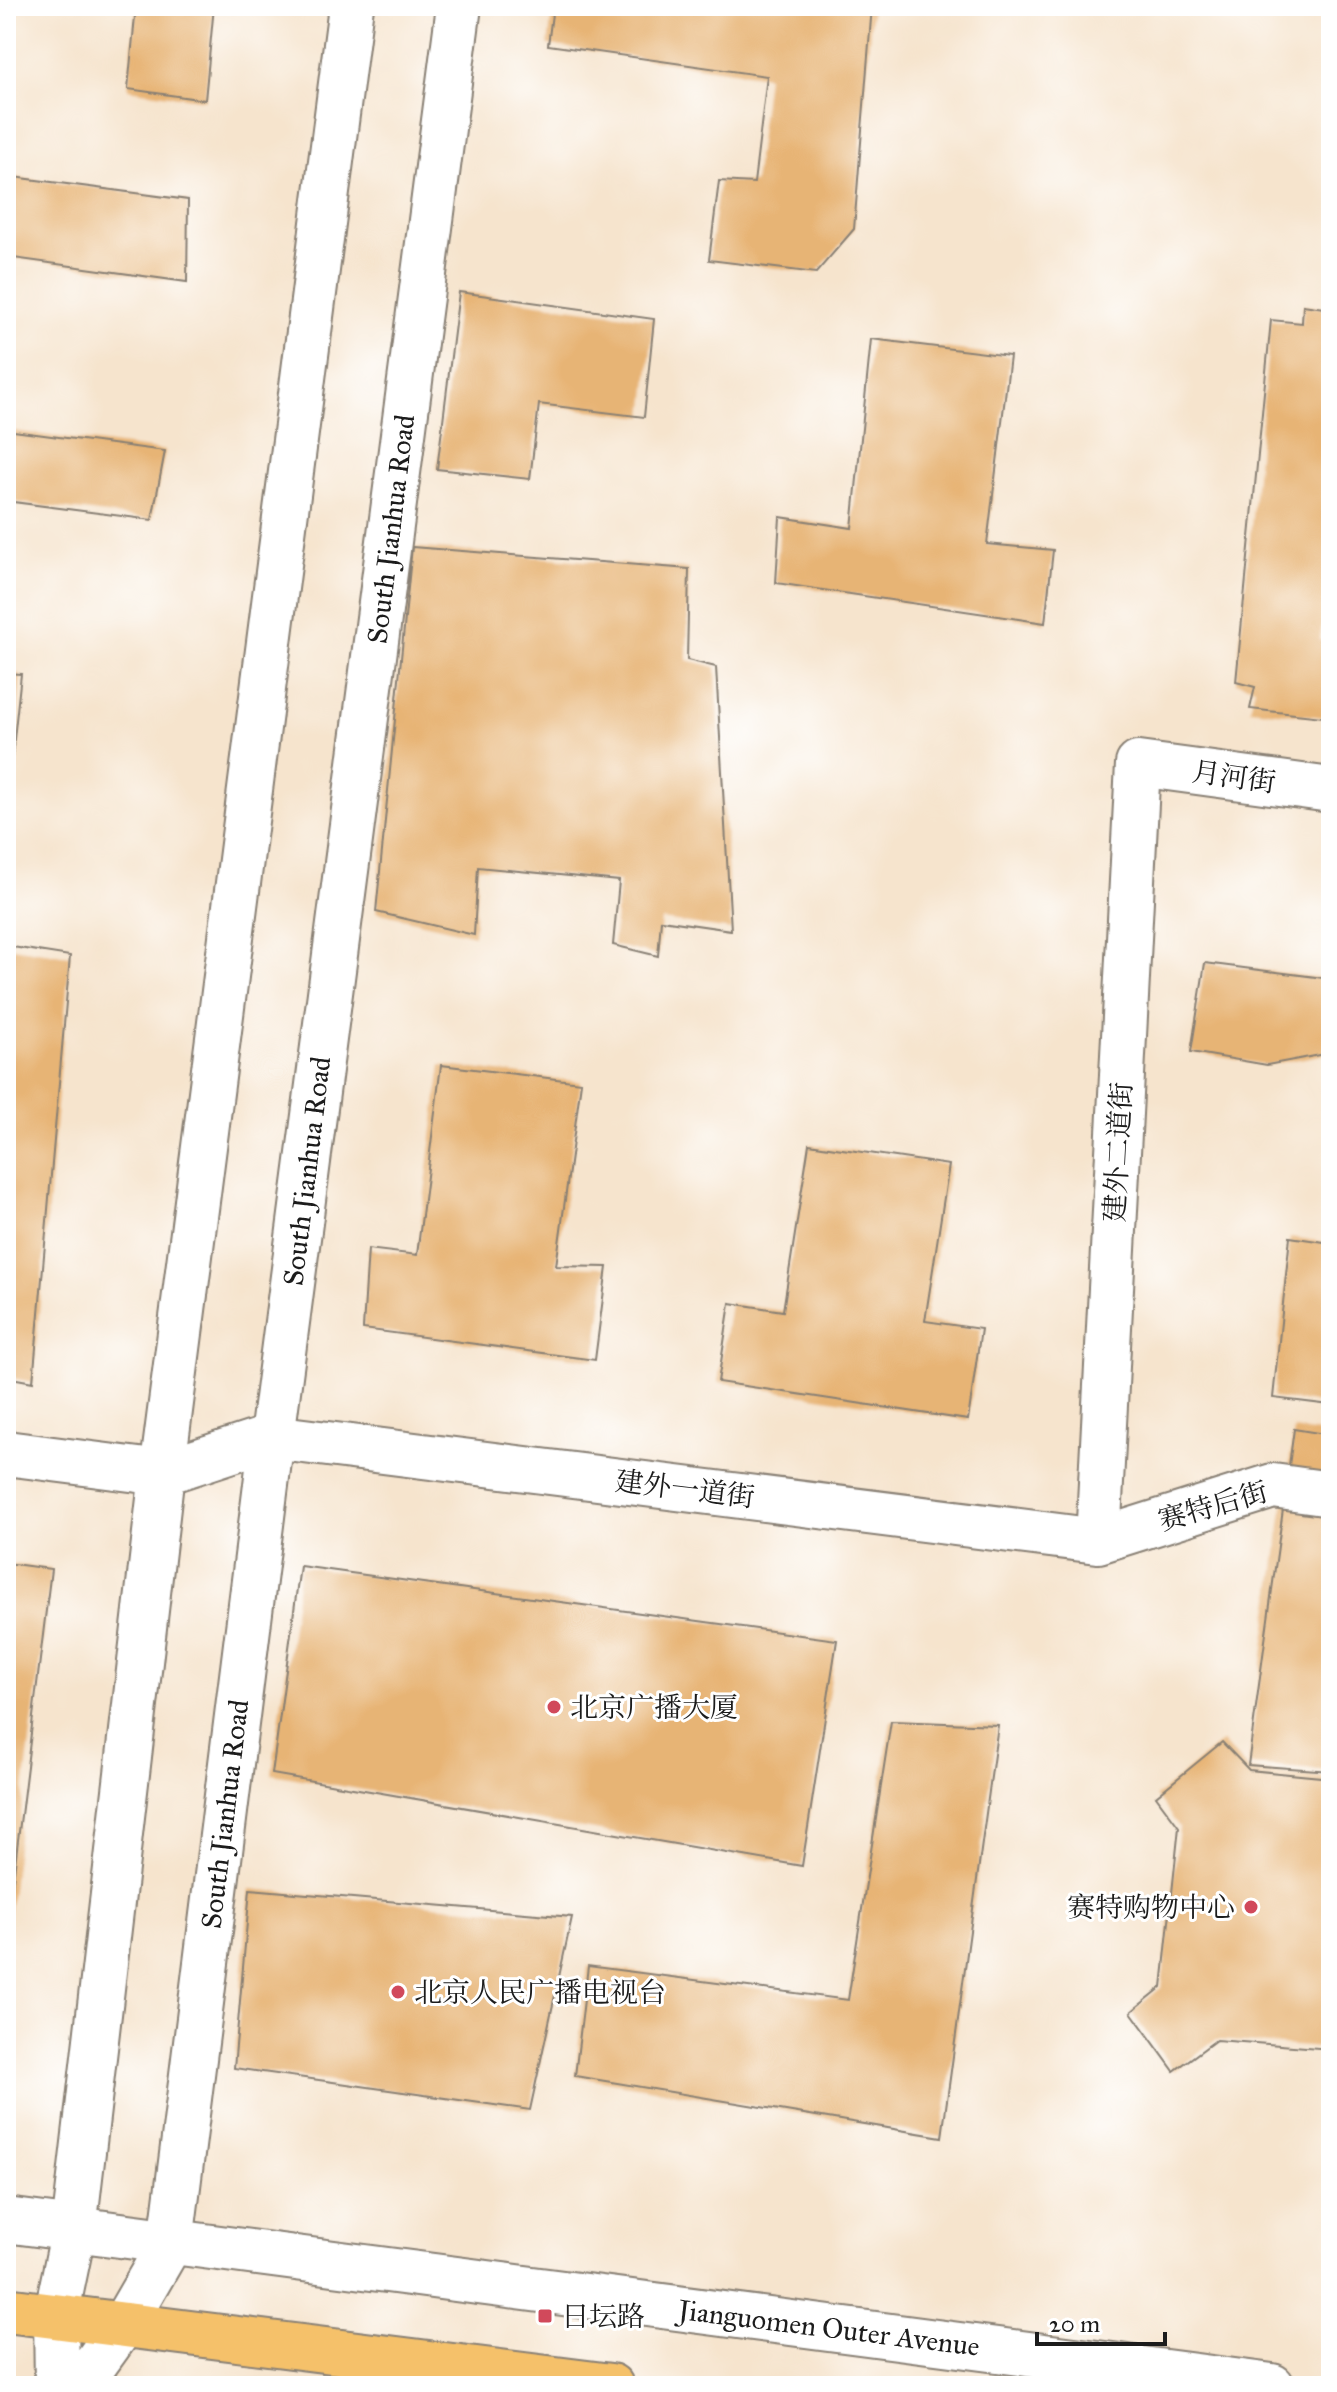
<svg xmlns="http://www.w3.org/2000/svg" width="1337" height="2392" font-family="'IM FELL Great Primer','Noto Serif SC',serif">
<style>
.building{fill:#e7b475}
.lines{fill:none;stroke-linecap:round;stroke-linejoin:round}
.minor-casing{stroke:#898074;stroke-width:48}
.tertiary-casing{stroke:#898074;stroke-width:48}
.trunk-casing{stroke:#898074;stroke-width:48}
.minor{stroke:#fff;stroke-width:44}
.tertiary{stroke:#fff;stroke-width:44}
.trunk{stroke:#f5c16b;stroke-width:44}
.poi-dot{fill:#d1495b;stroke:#fff;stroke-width:3}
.labels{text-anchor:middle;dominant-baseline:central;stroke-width:6;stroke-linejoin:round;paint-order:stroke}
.street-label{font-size:28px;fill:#1c1c1c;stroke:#fff}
.poi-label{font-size:28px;fill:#1c1c1c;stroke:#fff;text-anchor:start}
</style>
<rect width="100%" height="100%" fill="#fff"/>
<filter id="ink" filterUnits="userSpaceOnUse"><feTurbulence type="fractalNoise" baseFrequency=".0125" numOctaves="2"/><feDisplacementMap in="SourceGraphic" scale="16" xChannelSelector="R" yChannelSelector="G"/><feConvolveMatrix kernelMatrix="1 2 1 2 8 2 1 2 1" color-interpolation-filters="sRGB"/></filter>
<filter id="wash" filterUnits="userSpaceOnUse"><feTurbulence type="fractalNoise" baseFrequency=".006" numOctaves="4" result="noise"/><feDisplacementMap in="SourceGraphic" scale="32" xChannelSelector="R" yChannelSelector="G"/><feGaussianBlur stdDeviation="1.8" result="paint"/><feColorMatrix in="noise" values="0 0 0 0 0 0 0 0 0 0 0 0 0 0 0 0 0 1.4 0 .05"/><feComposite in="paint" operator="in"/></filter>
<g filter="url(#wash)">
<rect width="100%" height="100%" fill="#f6e4cd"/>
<g id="blocks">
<path class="building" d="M 136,6 L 214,6 L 205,100 L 128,89 Z
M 553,6 L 872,6 L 854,229 L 816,273 L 709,260 L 719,181 L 754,183 L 767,76 L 548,45 Z
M 6,176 L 188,200 L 187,282 L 6,257 Z
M 459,292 L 654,319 L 644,417 L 539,404 L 530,479 L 437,469 Z
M 1303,305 L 1331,309 L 1331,556 L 1320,640 L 1331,641 L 1331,718 L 1250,709 L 1255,687 L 1236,682 L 1271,320 L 1302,323 Z
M 871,339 L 1010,356 L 987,544 L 1053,550 L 1045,623 L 776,583 L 780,517 L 852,528 Z
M 6,430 L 165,451 L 152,520 L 6,501 Z
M 412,547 L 689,569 L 687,660 L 716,667 L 731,930 L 661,920 L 658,956 L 613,945 L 619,881 L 478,867 L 474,935 L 376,912 Z
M 6,673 L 21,674 L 8,795 L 6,795 Z
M 6,946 L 70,956 L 33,1382 L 6,1377 Z
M 1205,963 L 1331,979 L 1331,1053 L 1267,1065 L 1191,1052 Z
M 441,1065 L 581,1082 L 556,1266 L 607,1267 L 595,1360 L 363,1329 L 368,1249 L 417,1255 Z
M 809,1144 L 949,1165 L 925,1321 L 981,1329 L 968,1420 L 718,1382 L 730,1303 L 783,1311 Z
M 1290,1237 L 1331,1243 L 1331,1405 L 1273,1398 Z
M 1294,1429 L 1331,1435 L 1331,1771 L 1248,1765 Z
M 6,1563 L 51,1569 L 8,1922 L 6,1922 Z
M 300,1566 L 837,1640 L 802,1866 L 272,1774 Z
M 891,1721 L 998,1725 L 942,2137 L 575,2076 L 588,1966 L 848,2000 Z
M 1222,1742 L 1249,1770 L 1331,1778 L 1331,2049 L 1216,2040 L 1174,2071 L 1131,2012 L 1162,1987 L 1179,1827 L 1156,1796 Z
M 250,1889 L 572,1917 L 530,2110 L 234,2068 Z"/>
</g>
</g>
<g filter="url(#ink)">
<use href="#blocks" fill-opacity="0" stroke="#898074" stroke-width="2"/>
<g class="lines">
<g class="minor-casing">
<path id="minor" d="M 6,1453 L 162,1473 L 272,1437 L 1098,1541 L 1273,1486 L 1331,1494
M 1098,1541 L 1138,764 L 1331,790"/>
</g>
<g class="tertiary-casing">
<path id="tertiary" d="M 6,2220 L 1272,2386
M 57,2386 L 56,2316 L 74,2229 L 162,1473 L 351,6
M 79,2386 L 123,2325 L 171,2242 L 272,1437 L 459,6"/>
</g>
<g class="trunk-casing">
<path id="trunk" d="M 6,2310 L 611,2386"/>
</g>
<use href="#minor" class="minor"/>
<use href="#tertiary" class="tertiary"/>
<use href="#trunk" class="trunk"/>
</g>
</g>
<g class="poi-dot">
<circle cx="554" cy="1707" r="8"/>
<circle cx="1251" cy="1907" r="8"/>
<circle cx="398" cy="1992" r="8"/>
<rect x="537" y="2308" width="16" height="16" rx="4"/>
</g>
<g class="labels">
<g class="street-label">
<text transform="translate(391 529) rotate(-83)">South Jianhua Road</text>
<text transform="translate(1234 777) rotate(8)">月河街</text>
<text transform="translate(1118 1152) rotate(-87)">建外二道街</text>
<text transform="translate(307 1171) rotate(-83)">South Jianhua Road</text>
<text transform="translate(685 1489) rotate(7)">建外一道街</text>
<text transform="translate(1213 1506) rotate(-16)">赛特后街</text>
<text transform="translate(225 1814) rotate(-83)">South Jianhua Road</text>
<text transform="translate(829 2328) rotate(7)">Jianguomen Outer Avenue</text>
</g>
<g class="poi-label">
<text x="570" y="1707">北京广播大厦</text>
<text x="1235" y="1907" text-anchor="end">赛特购物中心</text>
<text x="414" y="1992">北京人民广播电视台</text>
<text x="561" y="2316">日坛路</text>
</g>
</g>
<rect width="1337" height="2392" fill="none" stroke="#fff" stroke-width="32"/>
<path d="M1037 2332v12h128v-12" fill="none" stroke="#1c1c1c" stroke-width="4"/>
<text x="1049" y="2332" font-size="24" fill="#1c1c1c" stroke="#ffffff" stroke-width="6" paint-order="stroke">20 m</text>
</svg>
